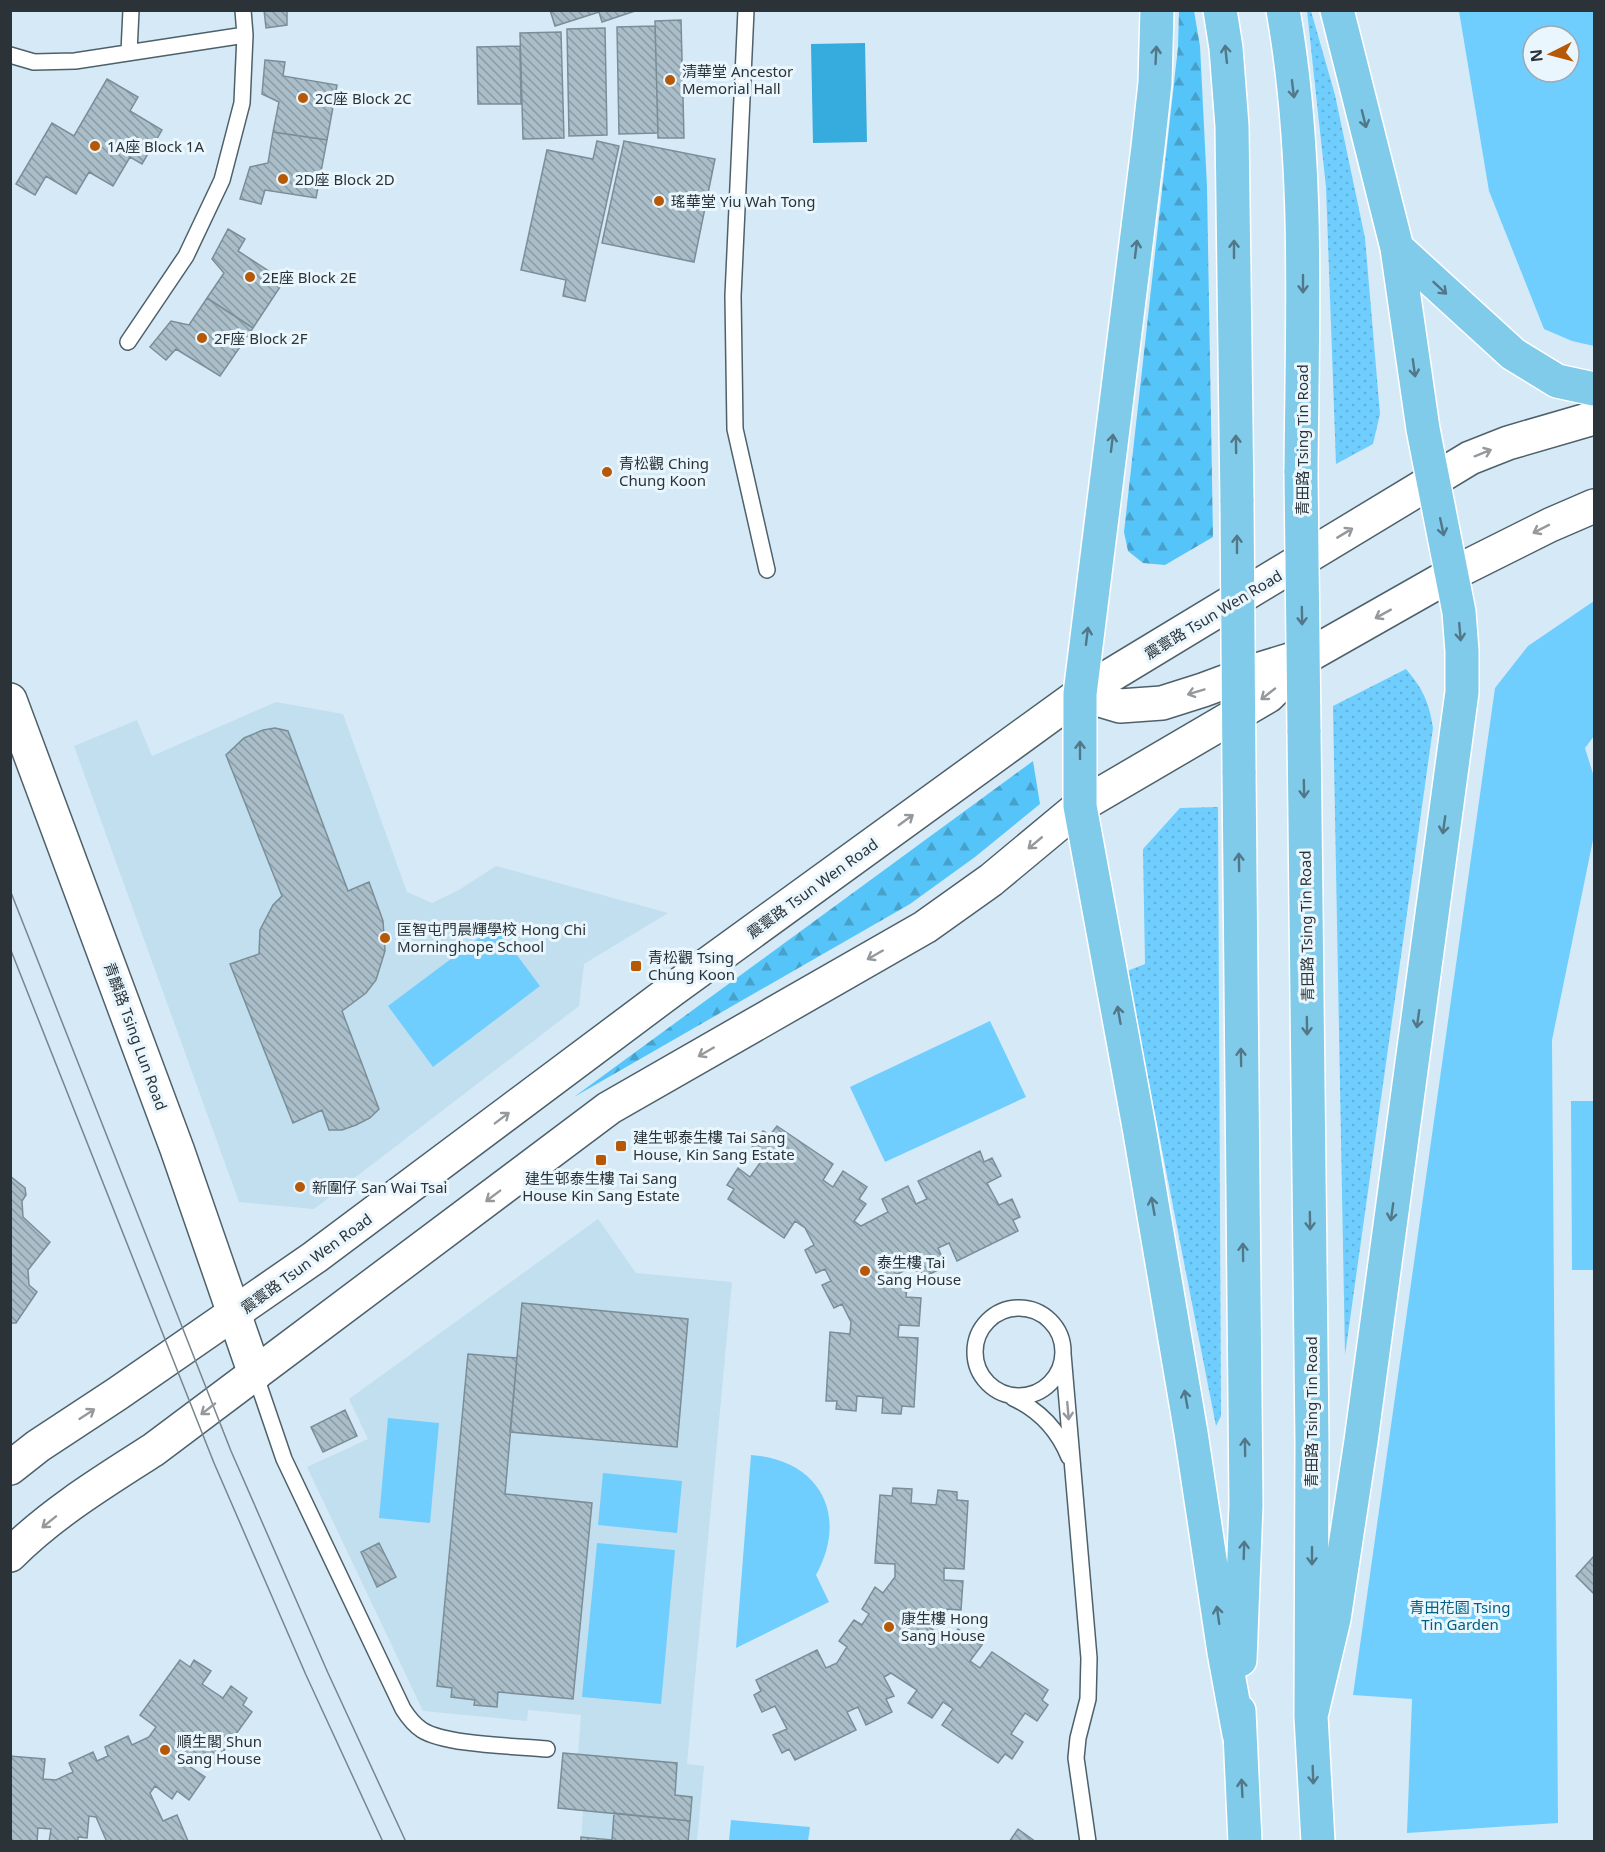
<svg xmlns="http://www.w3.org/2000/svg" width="1605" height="1852" font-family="'Noto Sans','Noto Sans TC',sans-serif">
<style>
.built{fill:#c2dfef}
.grass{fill:url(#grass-dots)}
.forest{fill:url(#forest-firs)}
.park{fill:#6fcefd;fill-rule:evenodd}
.water{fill:#35abde}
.building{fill:url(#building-back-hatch);stroke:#7a8e98;stroke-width:1.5}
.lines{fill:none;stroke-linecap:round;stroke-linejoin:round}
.service-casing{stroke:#4e616b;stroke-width:18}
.tertiary-casing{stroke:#4e616b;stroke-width:36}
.secondary-casing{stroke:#4e616b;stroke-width:36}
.primary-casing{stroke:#fff;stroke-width:36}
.service{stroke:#fff;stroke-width:15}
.tertiary{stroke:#fff;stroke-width:33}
.secondary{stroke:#fff;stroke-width:33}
.primary{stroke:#80cbea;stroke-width:33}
.tram{stroke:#77858d;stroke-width:1.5}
.primary-bridge-casing{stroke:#fff;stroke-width:36;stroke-linecap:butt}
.primary-bridge{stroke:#80cbea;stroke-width:33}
.oneway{stroke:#517788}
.oneway2{stroke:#95999c}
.poi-dot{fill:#b65806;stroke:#e9f6fd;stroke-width:2}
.labels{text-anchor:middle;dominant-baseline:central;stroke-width:6;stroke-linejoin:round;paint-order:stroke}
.poi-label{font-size:15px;fill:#2b3338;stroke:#e9f6fd;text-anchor:start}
.street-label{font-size:15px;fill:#2b3338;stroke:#e9f6fd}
.park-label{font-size:15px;fill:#006082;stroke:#e9f6fd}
</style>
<defs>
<pattern id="grass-dots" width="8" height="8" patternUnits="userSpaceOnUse" patternTransform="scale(1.5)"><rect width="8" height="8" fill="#6fcefd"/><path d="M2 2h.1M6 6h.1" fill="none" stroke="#60b1da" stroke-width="1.8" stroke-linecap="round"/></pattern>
<pattern id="forest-firs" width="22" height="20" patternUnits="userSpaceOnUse" patternTransform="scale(1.5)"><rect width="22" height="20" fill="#55c5f9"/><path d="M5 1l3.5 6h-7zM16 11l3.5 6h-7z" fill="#47a1cb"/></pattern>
<pattern id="building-back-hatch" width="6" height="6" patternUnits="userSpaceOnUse" patternTransform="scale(1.5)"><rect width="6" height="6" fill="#a9bec9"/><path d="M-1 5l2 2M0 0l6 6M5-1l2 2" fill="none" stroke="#8a9ba4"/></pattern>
</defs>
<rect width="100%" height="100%" fill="#d5eaf6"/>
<path class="built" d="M 276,702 L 343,714 L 407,892 L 432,903 L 459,890 L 496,866 L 668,913 L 584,964 L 579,1006 L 314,1209 L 239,1202 L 74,746 L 137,720 L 152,756 Z
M 598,1219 L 636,1273 L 732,1282 L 687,1764 L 704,1766 L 697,1841 L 581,1841 L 583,1811 L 558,1808 L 563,1753 L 578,1754 L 581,1715 L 528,1710 L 527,1721 L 423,1711 L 307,1467 L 368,1439 L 349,1399 Z"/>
<path class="grass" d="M 1307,11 L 1311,11 L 1335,95 L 1365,238 L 1380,414 L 1373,444 L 1336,464 L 1326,187 Z
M 1406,669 C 1423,689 1429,702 1433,728 L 1345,1355 L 1333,706 Z
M 1218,807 L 1221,1416 L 1216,1426 L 1127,971 L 1145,964 L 1143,849 L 1180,808 Z"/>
<path class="forest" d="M 1179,11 L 1194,11 L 1200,46 L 1207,187 L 1213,537 L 1165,565 L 1143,563 L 1128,551 L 1124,532 L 1178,47 Z
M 1033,761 L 1040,804 L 975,857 L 910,904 L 574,1097 Z"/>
<path class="park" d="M 1459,11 L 1594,11 L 1594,346 L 1572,341 L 1544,329 L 1489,191 ZM 1533,36 L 1569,36 L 1569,72 L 1533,72 Z
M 1594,601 L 1594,736 L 1585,748 L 1594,777 L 1594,835 L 1552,1040 L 1558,1823 L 1407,1833 L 1412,1699 L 1353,1695 L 1495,688 L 1528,646 Z
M 495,926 L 540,986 L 433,1067 L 388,1006 Z
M 990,1021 L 1026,1097 L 885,1162 L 850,1087 Z
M 1571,1101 L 1594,1101 L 1594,1270 L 1572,1270 Z
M 388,1418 L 439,1423 L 430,1523 L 379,1518 Z
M 751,1455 C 820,1460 849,1515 816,1575 L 829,1602 L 736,1648 Z
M 603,1473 L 682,1481 L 677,1533 L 598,1525 Z
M 597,1543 L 675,1550 L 661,1704 L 582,1697 Z
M 731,1820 L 810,1827 L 808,1841 L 729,1841 Z"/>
<path class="water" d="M 865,43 L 867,142 L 813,143 L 811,44 Z"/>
<path class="building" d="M 264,10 L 287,10 L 287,25 L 266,28 Z
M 550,10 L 638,10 L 602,22 L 599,12 L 555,26 Z
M 681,20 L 684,138 L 658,138 L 655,21 Z
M 655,26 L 658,133 L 619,134 L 617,27 Z
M 605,28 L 607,135 L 569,136 L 567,29 Z
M 561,32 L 564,138 L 523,139 L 520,33 Z
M 520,46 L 521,104 L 478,104 L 477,47 Z
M 265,60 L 285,62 L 283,76 L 337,85 L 327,140 L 273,132 L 279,102 L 262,94 Z
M 107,79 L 138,97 L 130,111 L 162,130 L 142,164 L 130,157 L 113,186 L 89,172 L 76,194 L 46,176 L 35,195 L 16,184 L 52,123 L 74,136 Z
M 273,132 L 327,140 L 316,198 L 265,190 L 261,204 L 240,199 L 250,167 L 268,163 Z
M 597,141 L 619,146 L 585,301 L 563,296 L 566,280 L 521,270 L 547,150 L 593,159 Z
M 624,141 L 715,159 L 694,262 L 602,243 Z
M 228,229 L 245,239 L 238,251 L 284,281 L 253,328 L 207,298 L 224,273 L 212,259 Z
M 207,298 L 253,328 L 220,376 L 176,349 L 166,360 L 150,347 L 171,321 L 189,325 Z
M 275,728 L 288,731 L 348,891 L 369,882 L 383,921 L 385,951 L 376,980 L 366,993 L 342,1011 L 379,1109 L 370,1118 L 356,1125 L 342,1130 L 329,1130 L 322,1110 L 293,1123 L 230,964 L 259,954 L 260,930 L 273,905 L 282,896 L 226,755 L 244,738 L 263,730 Z
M 777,1126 L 833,1164 L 823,1180 L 833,1187 L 843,1171 L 867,1187 L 859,1199 L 866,1204 L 854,1221 L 861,1226 L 888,1212 L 882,1199 L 908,1186 L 916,1204 L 927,1199 L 918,1181 L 980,1151 L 984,1162 L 992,1158 L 1001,1176 L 987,1183 L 999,1205 L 1012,1199 L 1020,1217 L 1013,1220 L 1018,1231 L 957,1261 L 949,1243 L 938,1248 L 946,1266 L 920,1279 L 914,1266 L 887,1279 L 886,1286 L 907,1288 L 906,1297 L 921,1298 L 919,1326 L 899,1325 L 898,1337 L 918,1338 L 914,1407 L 902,1406 L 901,1414 L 882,1413 L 883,1398 L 857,1396 L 856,1411 L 836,1409 L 837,1401 L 826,1401 L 830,1332 L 850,1334 L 851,1322 L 842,1304 L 834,1308 L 822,1285 L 831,1281 L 825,1269 L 816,1273 L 805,1250 L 814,1245 L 805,1228 L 795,1221 L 784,1238 L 728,1199 L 734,1189 L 727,1185 L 738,1168 L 750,1177 L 765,1156 L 752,1147 L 763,1131 L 770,1135 Z
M 10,1176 L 25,1188 L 26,1195 L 22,1201 L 23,1217 L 50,1242 L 28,1270 L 29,1285 L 37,1292 L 16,1323 L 10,1323 Z
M 522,1303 L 688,1319 L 677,1447 L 510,1432 Z
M 468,1354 L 517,1358 L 505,1494 L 592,1503 L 573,1699 L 498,1692 L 497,1707 L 474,1705 L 475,1700 L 451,1697 L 452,1688 L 437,1686 Z
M 345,1410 L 357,1436 L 323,1452 L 311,1427 Z
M 893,1488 L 912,1489 L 911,1503 L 936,1505 L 938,1490 L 957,1492 L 957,1500 L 968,1501 L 964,1569 L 944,1568 L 944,1580 L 963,1581 L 961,1610 L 947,1609 L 946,1617 L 925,1616 L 924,1624 L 950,1641 L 958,1629 L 982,1645 L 970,1661 L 980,1668 L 992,1652 L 1048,1690 L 1042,1700 L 1048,1705 L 1037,1721 L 1025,1713 L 1011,1734 L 1023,1742 L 1012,1759 L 1005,1754 L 998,1763 L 942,1725 L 953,1709 L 943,1702 L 932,1718 L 908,1703 L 917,1690 L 891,1673 L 884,1677 L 894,1696 L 886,1699 L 892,1712 L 866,1725 L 858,1707 L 847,1712 L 856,1730 L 795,1760 L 789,1749 L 782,1753 L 773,1735 L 787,1729 L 775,1706 L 762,1712 L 754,1695 L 761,1691 L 756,1680 L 817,1650 L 826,1668 L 837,1663 L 847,1647 L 839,1641 L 854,1620 L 862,1625 L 869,1614 L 862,1609 L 875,1587 L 883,1593 L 895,1577 L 895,1564 L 875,1563 L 880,1495 L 892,1496 Z
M 379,1543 L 396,1577 L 377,1587 L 361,1552 Z
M 1594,1556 L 1594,1594 L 1576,1576 Z
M 180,1660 L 190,1667 L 194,1660 L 211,1671 L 202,1684 L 223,1698 L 231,1686 L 247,1698 L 243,1705 L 252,1712 L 212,1767 L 196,1756 L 189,1766 L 205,1777 L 189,1800 L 177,1791 L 172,1799 L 155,1786 L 150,1793 L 163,1821 L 177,1815 L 188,1841 L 107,1842 L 96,1817 L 89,1816 L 87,1838 L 78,1837 L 78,1842 L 49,1842 L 51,1829 L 38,1828 L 37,1842 L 10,1842 L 10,1756 L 45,1759 L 43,1779 L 56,1780 L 73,1772 L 69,1763 L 93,1752 L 97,1761 L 108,1756 L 105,1747 L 128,1736 L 132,1745 L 149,1737 L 156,1727 L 140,1715 Z
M 563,1753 L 677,1763 L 675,1795 L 692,1797 L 690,1821 L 558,1808 Z
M 614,1813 L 690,1821 L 688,1842 L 581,1842 L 581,1837 L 612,1840 Z
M 1018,1829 L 1036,1842 L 1009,1842 Z"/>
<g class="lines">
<g class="service-casing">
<path id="service" d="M 746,10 L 733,296 L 735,429 L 767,570
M 129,52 L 131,10
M 10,55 L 34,62 L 75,61 L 245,35
M 128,342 L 186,256 L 222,180 L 242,103 L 245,35 L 243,10
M975 1352a44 44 0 1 1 88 0a44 44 0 1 1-88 0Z
M 1063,1354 L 1089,1658 L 1088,1699 L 1078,1738 L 1076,1758 L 1088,1842
M 255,1374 L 284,1459 L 403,1709 C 408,1717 413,1724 422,1730 C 445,1745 516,1746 547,1749
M 1013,1398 C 1039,1410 1058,1430 1069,1457"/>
</g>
<g class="tertiary-casing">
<path id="tertiary" d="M 10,700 L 177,1149 L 255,1374"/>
</g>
<g class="secondary-casing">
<path id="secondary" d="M 1080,694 L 1120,706 L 1162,703 L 1203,690 L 1257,670 L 1306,655
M 10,1468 L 38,1446 L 117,1394 L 315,1257 L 672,990 L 1080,694 L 1470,458 L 1508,443 L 1594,418
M 10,1555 C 52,1513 103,1482 153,1450 L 609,1108 L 925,927 L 991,880 L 1080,806 L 1268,696 L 1311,654 L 1452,574 L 1550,525 L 1594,506"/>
</g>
<g class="primary-casing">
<path id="primary" d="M 1157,10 L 1155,83 L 1148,147 L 1080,694 L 1080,806 L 1139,1127 L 1191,1433 L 1224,1652 L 1239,1734
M 1220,10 L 1226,48 L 1232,126 L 1237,502
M 1283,10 C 1310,162 1302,320 1301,473
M 1397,248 L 1513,354 L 1557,381 L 1594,389
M 1304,730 L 1312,1442 L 1311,1716 L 1318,1842
M 1239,771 L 1246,1505 L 1240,1660
M 1239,1711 L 1245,1842
M 1311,1716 L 1334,1619 L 1361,1441 L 1462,692 L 1462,651 L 1459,612 L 1423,429 L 1397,248 L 1337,10"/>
</g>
<use href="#service" class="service"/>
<use href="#tertiary" class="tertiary"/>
<use href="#secondary" class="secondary"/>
<use href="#primary" class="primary"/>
<path class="tram" d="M 10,890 L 231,1451 L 328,1673 L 406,1842
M 10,948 L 214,1463 L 306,1675 L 383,1842"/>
<g class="primary-bridge-casing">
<path id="primary-bridge" d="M 1301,473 L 1304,730
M 1237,502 L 1239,771"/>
</g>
<use href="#primary-bridge" class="primary-bridge"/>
</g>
<defs><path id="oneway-shaft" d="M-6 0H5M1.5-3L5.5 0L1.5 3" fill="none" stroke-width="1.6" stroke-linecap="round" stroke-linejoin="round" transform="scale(1.5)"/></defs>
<g class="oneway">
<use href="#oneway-shaft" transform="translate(1226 54) rotate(-96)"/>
<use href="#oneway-shaft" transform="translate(1156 55) rotate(-87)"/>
<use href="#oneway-shaft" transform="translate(1293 89) rotate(83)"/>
<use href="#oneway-shaft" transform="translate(1364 119) rotate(76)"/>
<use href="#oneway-shaft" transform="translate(1136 249) rotate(-83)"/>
<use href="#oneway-shaft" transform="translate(1234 249) rotate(-90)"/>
<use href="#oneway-shaft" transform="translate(1303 284) rotate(90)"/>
<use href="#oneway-shaft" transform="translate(1440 288) rotate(43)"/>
<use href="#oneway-shaft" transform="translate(1414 368) rotate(82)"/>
<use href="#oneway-shaft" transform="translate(1112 443) rotate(-83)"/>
<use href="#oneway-shaft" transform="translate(1236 444) rotate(-91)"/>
<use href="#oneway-shaft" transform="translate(1442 527) rotate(78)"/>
<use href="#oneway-shaft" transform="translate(1237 544) rotate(-90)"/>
<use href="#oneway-shaft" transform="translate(1302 616) rotate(89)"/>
<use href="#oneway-shaft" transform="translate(1460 632) rotate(85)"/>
<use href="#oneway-shaft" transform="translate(1087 636) rotate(-83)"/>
<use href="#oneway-shaft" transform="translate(1080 750) rotate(-90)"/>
<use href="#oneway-shaft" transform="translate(1304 789) rotate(89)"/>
<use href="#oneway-shaft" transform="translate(1444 825) rotate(98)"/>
<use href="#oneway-shaft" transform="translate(1239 862) rotate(-91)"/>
<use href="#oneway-shaft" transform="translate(1119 1015) rotate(-100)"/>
<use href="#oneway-shaft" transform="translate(1418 1019) rotate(98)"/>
<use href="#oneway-shaft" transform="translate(1307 1026) rotate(89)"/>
<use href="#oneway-shaft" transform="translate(1241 1057) rotate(-91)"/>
<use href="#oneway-shaft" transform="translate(1153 1206) rotate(-100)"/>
<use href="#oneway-shaft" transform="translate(1392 1212) rotate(98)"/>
<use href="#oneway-shaft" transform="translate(1310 1221) rotate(89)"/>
<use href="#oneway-shaft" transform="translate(1243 1252) rotate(-91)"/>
<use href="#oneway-shaft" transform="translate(1186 1399) rotate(-100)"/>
<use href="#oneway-shaft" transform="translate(1245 1447) rotate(-91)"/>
<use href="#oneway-shaft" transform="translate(1244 1550) rotate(-88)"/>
<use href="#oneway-shaft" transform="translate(1312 1556) rotate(90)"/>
<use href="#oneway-shaft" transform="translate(1218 1615) rotate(-98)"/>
<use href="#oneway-shaft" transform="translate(1313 1775) rotate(88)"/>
<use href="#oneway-shaft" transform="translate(1242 1788) rotate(-93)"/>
</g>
<g class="oneway2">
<use href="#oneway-shaft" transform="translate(1483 453) rotate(-22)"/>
<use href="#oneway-shaft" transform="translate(1541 529) rotate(153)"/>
<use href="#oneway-shaft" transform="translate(1345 533) rotate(-31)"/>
<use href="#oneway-shaft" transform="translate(1383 614) rotate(151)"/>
<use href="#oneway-shaft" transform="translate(1196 692) rotate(163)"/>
<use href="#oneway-shaft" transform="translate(1268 694) rotate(142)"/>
<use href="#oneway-shaft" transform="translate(906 820) rotate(-36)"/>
<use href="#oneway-shaft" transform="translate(1035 843) rotate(140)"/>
<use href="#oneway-shaft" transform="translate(875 955) rotate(150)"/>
<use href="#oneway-shaft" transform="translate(706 1052) rotate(150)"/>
<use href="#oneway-shaft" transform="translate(502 1118) rotate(-37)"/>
<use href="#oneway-shaft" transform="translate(493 1196) rotate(143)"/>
<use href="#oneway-shaft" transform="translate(208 1409) rotate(142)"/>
<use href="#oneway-shaft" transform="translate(1068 1411) rotate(85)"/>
<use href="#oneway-shaft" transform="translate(87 1414) rotate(-33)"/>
<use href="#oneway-shaft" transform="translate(49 1522) rotate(141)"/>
</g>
<g class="poi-dot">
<circle cx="670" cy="80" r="6"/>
<circle cx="303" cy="98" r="6"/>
<circle cx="95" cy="146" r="6"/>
<circle cx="283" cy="179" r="6"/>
<circle cx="659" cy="201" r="6"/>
<circle cx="250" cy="277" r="6"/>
<circle cx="202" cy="338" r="6"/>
<circle cx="607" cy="472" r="6"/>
<circle cx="385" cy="938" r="6"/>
<rect x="630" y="960" width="12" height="12" rx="3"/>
<rect x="615" y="1140" width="12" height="12" rx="3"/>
<rect x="595" y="1154" width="12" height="12" rx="3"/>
<circle cx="300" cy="1187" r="6"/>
<circle cx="865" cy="1271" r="6"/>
<circle cx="889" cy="1627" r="6"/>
<circle cx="165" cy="1750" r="6"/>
</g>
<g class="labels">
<g class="poi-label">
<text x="682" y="71">清華堂 Ancestor<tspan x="682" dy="17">Memorial Hall</tspan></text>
<text x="315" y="98">2C座 Block 2C</text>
<text x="107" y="146">1A座 Block 1A</text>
<text x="295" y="179">2D座 Block 2D</text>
<text x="671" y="201">瑤華堂 Yiu Wah Tong</text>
<text x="262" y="277">2E座 Block 2E</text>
<text x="214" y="338">2F座 Block 2F</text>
<text x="619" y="463">青松觀 Ching<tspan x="619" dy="17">Chung Koon</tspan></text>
<text x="397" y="929">匡智屯門晨輝學校 Hong Chi<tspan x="397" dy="17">Morninghope School</tspan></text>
<text x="648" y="957">青松觀 Tsing<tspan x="648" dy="17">Chung Koon</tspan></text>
<text x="633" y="1137">建生邨泰生樓 Tai Sang<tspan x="633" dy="17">House, Kin Sang Estate</tspan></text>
<text x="601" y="1178" text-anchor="middle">建生邨泰生樓 Tai Sang<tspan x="601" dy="17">House Kin Sang Estate</tspan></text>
<text x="312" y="1187">新圍仔 San Wai Tsai</text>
<text x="877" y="1262">泰生樓 Tai<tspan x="877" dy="17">Sang House</tspan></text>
<text x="901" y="1618">康生樓 Hong<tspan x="901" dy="17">Sang House</tspan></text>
<text x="177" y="1741">順生閣 Shun<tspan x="177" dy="17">Sang House</tspan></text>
</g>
<g class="street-label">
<text transform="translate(1302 440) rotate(-90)">青田路 Tsing Tin Road</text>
<text transform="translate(1213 614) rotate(-31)">震寰路 Tsun Wen Road</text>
<text transform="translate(812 888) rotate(-36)">震寰路 Tsun Wen Road</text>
<text transform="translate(1306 926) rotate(-91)">青田路 Tsing Tin Road</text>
<text transform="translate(136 1036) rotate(70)">青麟路 Tsing Lun Road</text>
<text transform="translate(306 1263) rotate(-36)">震寰路 Tsun Wen Road</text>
<text transform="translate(1311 1412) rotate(-90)">青田路 Tsing Tin Road</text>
</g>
<g class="park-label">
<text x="1460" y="1607">青田花園 Tsing<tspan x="1460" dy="17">Tin Garden</tspan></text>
</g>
</g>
<rect width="1605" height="1852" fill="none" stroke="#2b3338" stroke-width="24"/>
<g transform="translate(1551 54) rotate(264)"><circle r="28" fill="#e9f6fd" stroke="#9da8ae" stroke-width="1.5"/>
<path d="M0-4.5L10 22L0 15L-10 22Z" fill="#b65806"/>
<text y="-9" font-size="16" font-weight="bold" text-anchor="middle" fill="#2b3338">N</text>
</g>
</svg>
